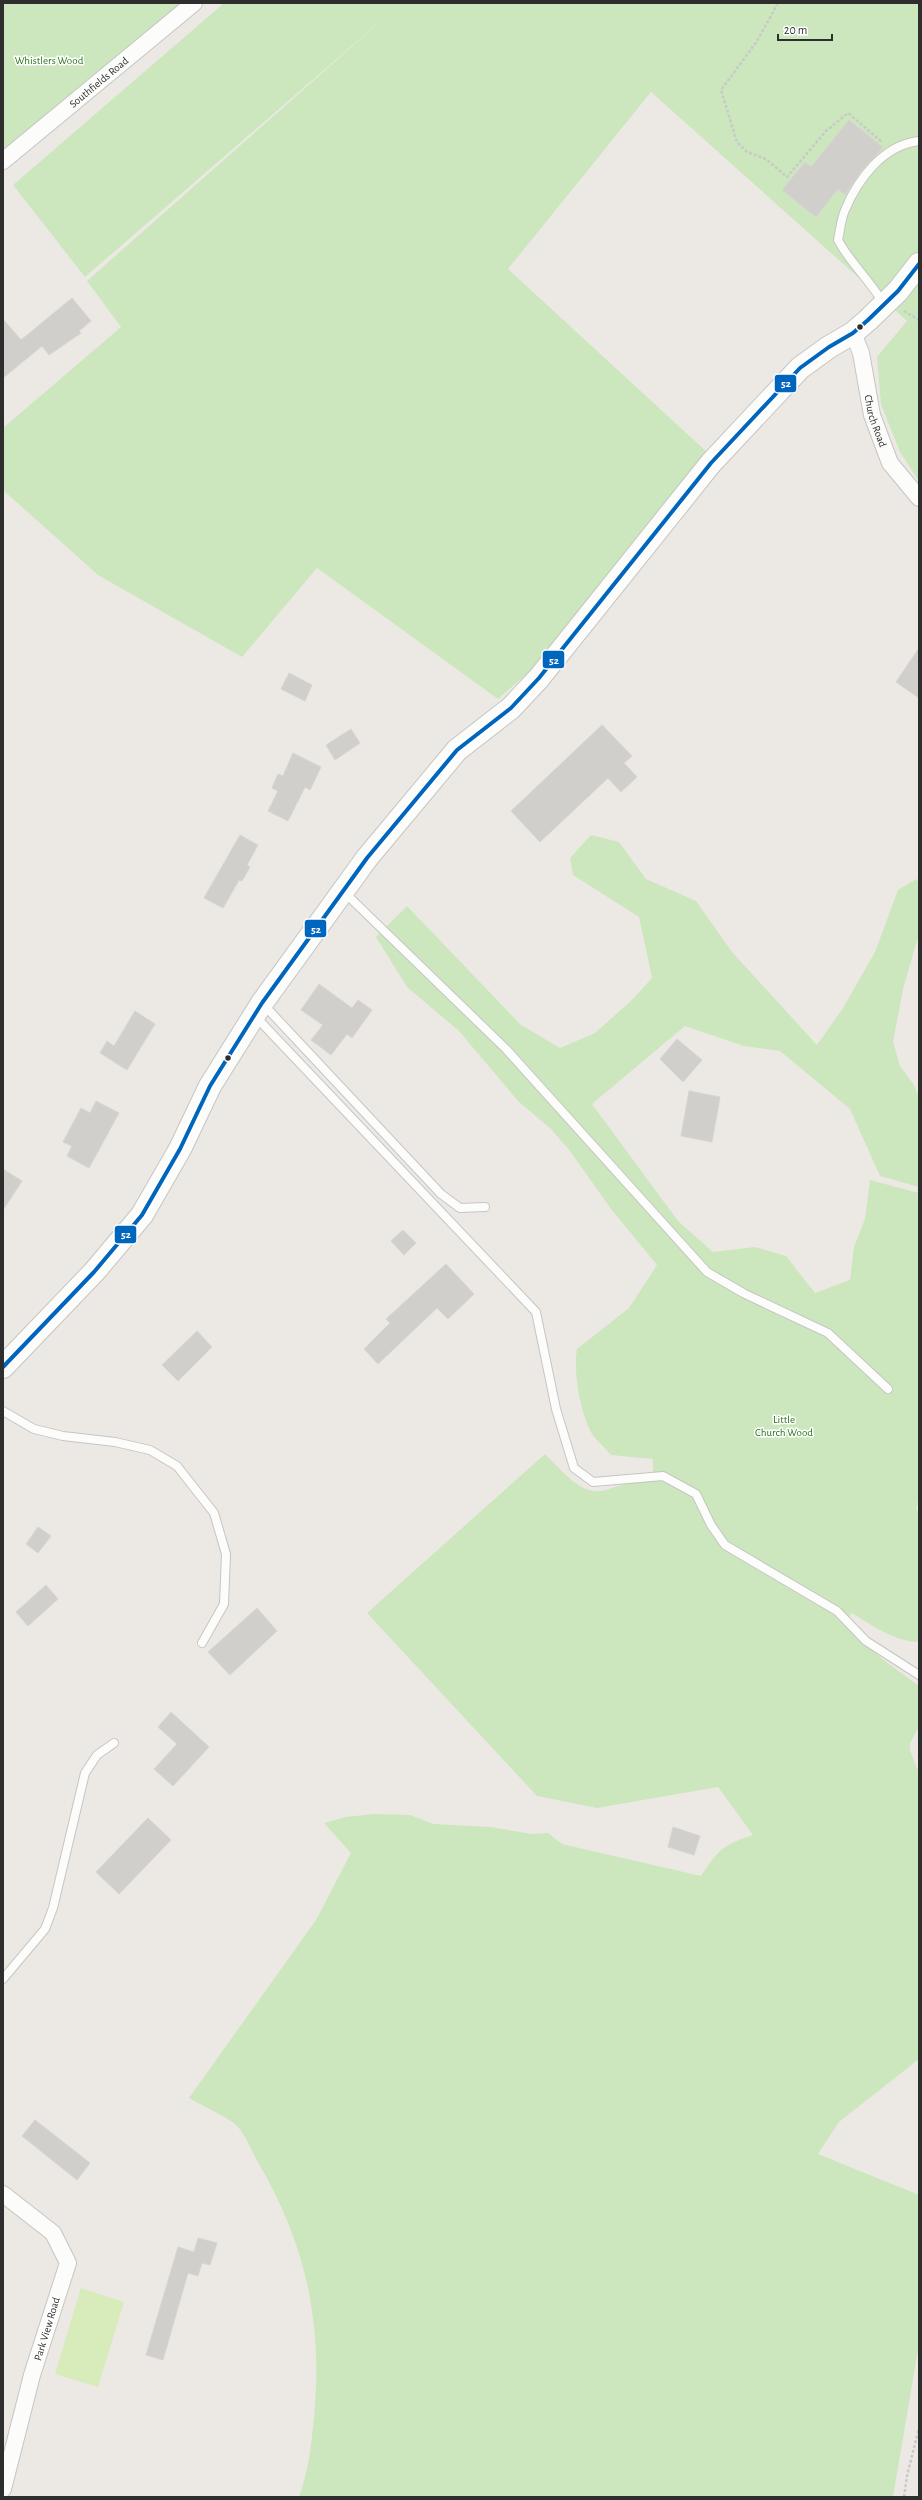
<svg xmlns="http://www.w3.org/2000/svg" width="922" height="2500" font-family="'Alegreya Sans',sans-serif">
<style>
.green{fill:#cce7bd}
.pitch{fill:#d7ebbb}
.building{fill:#d1cfcb;stroke:#d7d5d0}
.lines{fill:none;stroke-linecap:round;stroke-linejoin:round}
.lane-casing{stroke:#c5c5c5;stroke-width:10}
.street-casing{stroke:#c5c5c5;stroke-width:18}
.secondary-casing{stroke:#c5c5c5;stroke-width:24}
.path{stroke:#c9c9c8;stroke-width:2.5;stroke-dasharray:3 2;stroke-linecap:butt}
.lane{stroke:#fcfcfb;stroke-width:8}
.street{stroke:#fcfcfb;stroke-width:16}
.secondary{stroke:#fcfcfb;stroke-width:22}
.bus-1-casing{stroke:#fff;stroke-width:7}
.bus-1{stroke:#0065bd;stroke-width:4}
.bus-dot{fill:#2e2e2e;stroke:#fff;stroke-width:1.5}
.labels{text-anchor:middle;dominant-baseline:central;stroke-width:3;stroke-linejoin:round;paint-order:stroke}
.park-label{font-size:11px;fill:#276f1a;stroke:#fff}
.street-label{font-size:11px;fill:#2e2e2e;stroke:#fff}
.line-badge{stroke:#fff;stroke-width:1.5}
.badge-label{font-size:11px;text-anchor:middle;font-weight:bold;fill:#fff}
</style>
<rect width="100%" height="100%" fill="#ece9e4"/>
<path class="green" d="M 3,3 L 191,3 L 3,157 Z
M 224,3 L 919,3 L 919,481 L 900,452 L 881,404 L 877,357 L 907,321 L 651,92 L 508,269 L 709,454 L 543,660 L 498,699 L 317,568 L 242,657 L 98,575 L 3,490 L 3,428 L 121,327 L 87,281 L 391,12 L 85,277 L 13,185 Z
M 591,835 L 619,842 L 646,879 L 696,901 L 732,952 L 817,1045 L 843,1008 L 875,952 L 898,890 L 916,879 L 919,882 L 919,934 L 903,989 L 893,1042 L 900,1066 L 914,1085 L 919,1098 L 919,1187 L 880,1176 L 850,1109 L 780,1051 L 744,1046 L 685,1026 L 592,1104 L 678,1221 L 713,1252 L 755,1247 L 786,1256 L 815,1293 L 850,1280 L 854,1247 L 865,1219 L 870,1180 L 919,1193 L 919,1496 L 916,1509 L 919,1513 L 919,1642 C 896,1642 871,1625 852,1613 L 842,1623 L 881,1658 L 919,1686 L 919,1727 L 910,1743 L 910,1750 L 919,1773 L 919,2059 L 839,2122 L 818,2154 L 919,2195 L 919,2344 L 893,2497 L 299,2497 C 309,2468 311,2447 314,2417 C 323,2325 306,2244 259,2164 C 252,2152 246,2135 236,2125 C 228,2117 200,2105 189,2098 L 316,1920 L 351,1853 L 324,1823 L 345,1817 L 374,1814 L 410,1815 L 434,1824 L 491,1827 L 532,1834 L 548,1833 L 562,1844 L 701,1876 C 717,1851 724,1844 753,1835 L 718,1787 L 597,1808 L 537,1796 L 367,1613 L 545,1454 C 558,1466 576,1490 595,1491 C 604,1492 613,1487 622,1485 C 633,1481 642,1477 653,1480 L 653,1459 L 611,1455 C 605,1448 597,1441 592,1434 C 580,1412 573,1372 577,1349 L 629,1308 L 657,1265 L 611,1209 L 570,1151 L 551,1129 L 518,1101 L 459,1031 L 407,987 L 376,937 L 407,906 L 521,1025 L 560,1048 L 595,1033 L 632,1000 L 652,978 L 639,917 L 573,875 L 570,858 Z"/>
<path class="pitch" d="M 81,2288 L 124,2302 L 98,2387 L 55,2374 Z"/>
<path class="building" d="M 849,120 L 883,147 L 860,172 L 845,195 L 838,189 L 816,217 L 782,190 L 805,162 L 811,167 Z
M 72,298 L 91,321 L 79,331 L 81,333 L 49,355 L 42,346 L 3,378 L 3,319 L 21,340 Z
M 919,648 L 919,698 L 896,682 Z
M 289,673 L 312,685 L 305,701 L 281,689 Z
M 602,725 L 632,756 L 624,763 L 637,777 L 621,792 L 608,778 L 540,842 L 511,811 Z
M 351,729 L 360,743 L 335,760 L 326,745 Z
M 293,753 L 321,767 L 310,790 L 305,787 L 288,821 L 268,811 L 278,791 L 272,788 L 278,774 L 283,776 Z
M 240,835 L 258,845 L 247,865 L 250,867 L 242,881 L 239,880 L 223,908 L 204,898 Z
M 319,984 L 352,1008 L 358,1000 L 372,1010 L 352,1038 L 347,1034 L 331,1055 L 311,1040 L 323,1025 L 301,1010 Z
M 135,1011 L 155,1024 L 127,1070 L 100,1053 L 107,1041 L 114,1046 Z
M 677,1039 L 702,1060 L 683,1082 L 660,1059 Z
M 689,1091 L 720,1097 L 712,1142 L 681,1136 Z
M 96,1101 L 119,1113 L 89,1168 L 67,1156 L 72,1146 L 63,1142 L 81,1108 L 90,1113 Z
M 3,1169 L 22,1181 L 3,1210 Z
M 403,1230 L 416,1243 L 404,1255 L 391,1241 Z
M 446,1264 L 474,1294 L 448,1319 L 437,1308 L 378,1364 L 364,1349 L 390,1323 L 386,1319 Z
M 197,1331 L 212,1347 L 178,1381 L 162,1365 Z
M 38,1527 L 51,1536 L 38,1553 L 26,1544 Z
M 46,1585 L 58,1599 L 28,1626 L 16,1612 Z
M 257,1608 L 277,1631 L 230,1675 L 208,1652 Z
M 171,1712 L 209,1747 L 173,1786 L 154,1769 L 177,1744 L 158,1727 Z
M 148,1818 L 171,1840 L 119,1894 L 96,1872 Z
M 673,1827 L 700,1836 L 694,1855 L 668,1847 Z
M 35,2120 L 90,2163 L 77,2180 L 22,2136 Z
M 198,2238 L 217,2243 L 210,2265 L 202,2263 L 198,2276 L 188,2273 L 163,2360 L 146,2355 L 178,2247 L 194,2252 Z"/>
<g class="lines">
<g class="lane-casing">
<path id="lane" d="M 883,303 C 870,280 850,263 838,240 C 840,231 841,219 845,210 C 858,179 883,145 919,141
M 344,892 L 506,1049 L 707,1272 L 745,1294 L 828,1333 L 888,1389
M 263,1004 L 441,1194 L 460,1208 L 485,1207
M 255,1016 L 536,1312 L 556,1409 L 574,1468 L 593,1482 L 663,1476 L 696,1494 L 711,1525 L 725,1545 L 837,1611 L 866,1641 L 919,1675
M 3,1411 L 34,1429 L 63,1436 L 115,1442 L 150,1450 L 177,1466 L 214,1513 L 226,1554 L 224,1604 L 202,1643
M 3,1979 L 45,1929 L 53,1908 L 85,1773 L 97,1755 L 114,1743"/>
</g>
<g class="street-casing">
<g id="street">
<path id="s1" d="M 3,161 L 194,3"/>
<path id="s2" d="M 853,333 L 861,353 L 872,415 L 890,463 L 919,498"/>
<path d="M 3,2194 L 53,2233 L 68,2263 L 32,2375 L 3,2489"/>
</g>
</g>
<g class="secondary-casing">
<path id="secondary" d="M 3,1367 L 94,1272 L 142,1215 L 180,1149 L 210,1086 L 225,1062 L 262,1003 L 367,858 L 457,750 L 511,708 L 539,678 L 711,463 L 800,368 L 829,347 L 853,333 L 868,320 L 898,291 L 919,264"/>
</g>
<path class="path" d="M 778,3 L 757,41 L 721,90 L 737,142 L 747,152 L 766,159 L 787,177 L 826,131 L 848,113 L 882,142
M 904,311 L 919,320
M 904,2497 L 907,2476 L 919,2428"/>
<use href="#lane" class="lane"/>
<use href="#street" class="street"/>
<use href="#secondary" class="secondary"/>
<g class="bus-1-casing">
<path id="bus-1" d="M 3,1367 L 94,1272 L 142,1215 L 180,1149 L 210,1086 L 225,1062 L 262,1003 L 367,858 L 457,750 L 511,708 L 539,678 L 711,463 L 800,368 L 829,347 L 853,333 L 868,320 L 898,291 L 919,264"/>
</g>
<use href="#bus-1" class="bus-1"/>
</g>
<g class="bus-dot">
<circle cx="860" cy="327" r="3.5"/>
<circle cx="228" cy="1058" r="3.5"/>
</g>
<g class="labels">
<g class="park-label">
<text x="49" y="60">Whistlers Wood</text>
<text x="784" y="1419">Little<tspan x="784" dy="13">Church Wood</tspan></text>
</g>
<g class="street-label">
<text stroke="none"><textPath href="#s1" startOffset="124">Southfields Road</textPath></text>
<text stroke="none"><textPath href="#s2" startOffset="91">Church Road</textPath></text>
<text transform="translate(47 2329) rotate(-73)">Park View Road</text>
</g>
</g>
<g class="line-badge">
<rect x="774" y="374" width="23" height="19" rx="4" fill="#0065bd"/>
<rect x="542" y="650" width="23" height="19" rx="4" fill="#0065bd"/>
<rect x="304" y="919" width="23" height="19" rx="4" fill="#0065bd"/>
<rect x="114" y="1225" width="23" height="19" rx="4" fill="#0065bd"/>
</g>
<g class="badge-label">
<text x="786" y="387">52</text>
<text x="554" y="664">52</text>
<text x="316" y="933">52</text>
<text x="126" y="1238">52</text>
</g>
<rect width="922" height="2500" fill="none" stroke="#2e2e2e" stroke-width="8"/>
<path d="M778 34v6h54v-6" fill="none" stroke="#2e2e2e" stroke-width="2"/>
<text x="784" y="34" font-size="12" fill="#2e2e2e" stroke="#ffffff" stroke-width="3" paint-order="stroke">20 m</text>
</svg>
